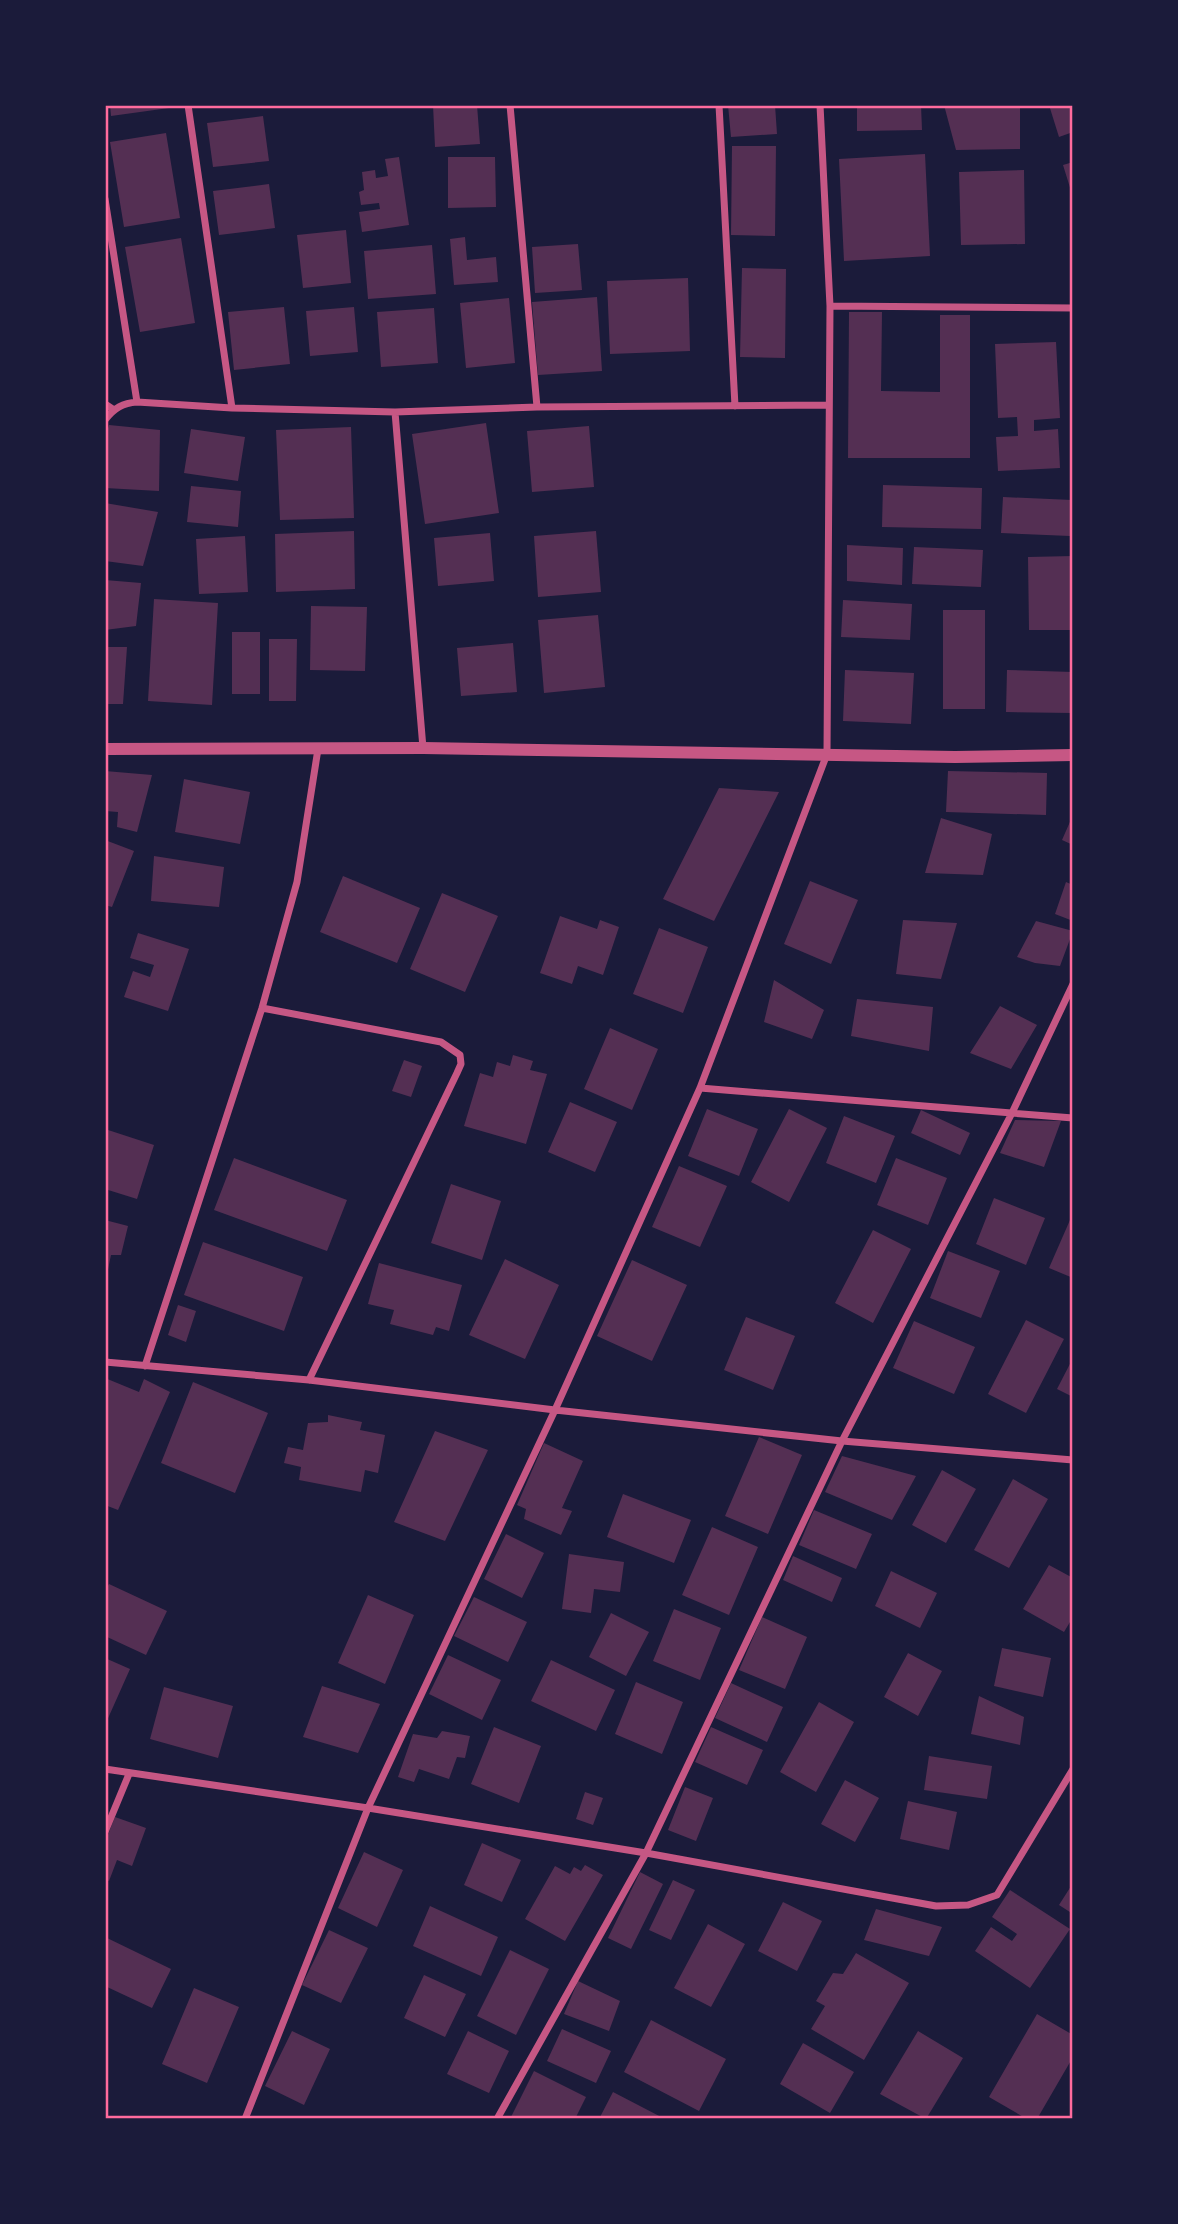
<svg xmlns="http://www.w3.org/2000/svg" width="1178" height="2224" font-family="Bitter,serif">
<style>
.building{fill:#542f53}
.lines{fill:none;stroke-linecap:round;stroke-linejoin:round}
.minor{stroke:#c65784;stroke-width:7}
.tertiary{stroke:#c65784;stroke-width:12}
.neatline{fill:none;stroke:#ff6b9d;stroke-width:2.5}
</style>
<rect width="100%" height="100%" fill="#1b1b3a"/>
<path class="building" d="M 110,105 L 169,105 L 169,108 L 111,116 Z
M 433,105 L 477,105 L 480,144 L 435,147 Z
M 728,105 L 775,105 L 777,134 L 731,137 Z
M 857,105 L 921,105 L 922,130 L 857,131 Z
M 944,105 L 1020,105 L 1020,149 L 956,150 Z
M 1049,105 L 1073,105 L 1073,132 L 1059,137 Z
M 263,116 L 269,161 L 213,167 L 207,123 Z
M 166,133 L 180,218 L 124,227 L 110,142 Z
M 732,146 L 776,146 L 775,236 L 731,235 Z
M 925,154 L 930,256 L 844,261 L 839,159 Z
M 399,157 L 409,225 L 362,232 L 359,212 L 380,209 L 379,203 L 361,205 L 359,192 L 364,190 L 362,172 L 375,170 L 376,178 L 388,176 L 385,159 Z
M 448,157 L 495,157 L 496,207 L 448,208 Z
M 1073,162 L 1073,194 L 1072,194 L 1063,165 Z
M 1024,170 L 1025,244 L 961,245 L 959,172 Z
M 269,184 L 275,228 L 219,235 L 213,191 Z
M 346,230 L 351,283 L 303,288 L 297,235 Z
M 465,237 L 467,260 L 496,257 L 498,282 L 454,285 L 450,239 Z
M 181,238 L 195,323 L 140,332 L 125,247 Z
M 578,244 L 582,290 L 535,293 L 532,247 Z
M 432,245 L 436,294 L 368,299 L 364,251 Z
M 742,268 L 786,269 L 785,358 L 740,357 Z
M 688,278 L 690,351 L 610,354 L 607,281 Z
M 597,297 L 602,371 L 538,375 L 532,302 Z
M 509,298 L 515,363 L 466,368 L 460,303 Z
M 284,307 L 290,364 L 234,370 L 228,312 Z
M 354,307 L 358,352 L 310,356 L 306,311 Z
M 434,308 L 438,363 L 381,367 L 377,312 Z
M 849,312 L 882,312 L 881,391 L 940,392 L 940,315 L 970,315 L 970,458 L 848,458 Z
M 1056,342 L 1060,418 L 1034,420 L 1034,431 L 1058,429 L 1060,468 L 998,471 L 996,437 L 1018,436 L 1017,417 L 998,418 L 995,344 Z
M 486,423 L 499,513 L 425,524 L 412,434 Z
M 109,425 L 160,430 L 159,491 L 105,488 L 105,438 Z
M 589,426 L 594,487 L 532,492 L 527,431 Z
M 351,427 L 354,518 L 280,520 L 276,430 Z
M 191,429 L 245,437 L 238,481 L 184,473 Z
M 883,485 L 982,488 L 981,529 L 882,527 Z
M 191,486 L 241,491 L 238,527 L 187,522 Z
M 1003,497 L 1072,500 L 1070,536 L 1001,533 Z
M 105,503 L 158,512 L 143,566 L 105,561 Z
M 354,531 L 355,589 L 276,592 L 275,534 Z
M 596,531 L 601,592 L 538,597 L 534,536 Z
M 490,533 L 494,581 L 438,586 L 434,538 Z
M 245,536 L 248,592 L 199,594 L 196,539 Z
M 847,545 L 903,548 L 902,585 L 847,581 Z
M 914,547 L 983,550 L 981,587 L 912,584 Z
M 1073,556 L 1073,630 L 1029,630 L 1028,557 Z
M 105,580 L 141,583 L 136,626 L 105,630 Z
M 154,599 L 218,603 L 212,705 L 148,701 Z
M 843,600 L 912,604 L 910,640 L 841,637 Z
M 311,606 L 367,607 L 365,671 L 310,670 Z
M 943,610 L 985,610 L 985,709 L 943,709 Z
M 598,615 L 605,687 L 544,693 L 538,620 Z
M 232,632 L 260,632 L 260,694 L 232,694 Z
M 269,639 L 297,639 L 296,701 L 269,701 Z
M 513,643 L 517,692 L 461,696 L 457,648 Z
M 105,647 L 127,647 L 123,704 L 105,704 Z
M 845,670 L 914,673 L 911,724 L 843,721 Z
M 1007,670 L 1073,672 L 1073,713 L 1006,712 Z
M 105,771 L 152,775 L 137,832 L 117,827 L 118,812 L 105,811 Z
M 948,771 L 1047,773 L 1046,815 L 946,812 Z
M 184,779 L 250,792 L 240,844 L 175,832 Z
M 719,788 L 779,792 L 714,921 L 663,899 Z
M 1073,815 L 1073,845 L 1062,840 Z
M 941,818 L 992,834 L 983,875 L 925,873 Z
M 105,840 L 134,851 L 112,907 L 105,905 Z
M 154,856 L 224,867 L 219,907 L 151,901 Z
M 343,876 L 420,908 L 397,963 L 320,932 Z
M 810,881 L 858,900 L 831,964 L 784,944 Z
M 1066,882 L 1073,885 L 1073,921 L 1055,914 Z
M 442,893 L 498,916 L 465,992 L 410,969 Z
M 560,916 L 597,929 L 600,920 L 619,927 L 603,975 L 578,966 L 572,984 L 540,973 Z
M 903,920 L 957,923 L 941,979 L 896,974 Z
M 1036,921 L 1073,931 L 1060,966 L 1035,963 L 1017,957 Z
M 659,928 L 708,947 L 683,1013 L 633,994 Z
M 138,933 L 189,949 L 168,1011 L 124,997 L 133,971 L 150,977 L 154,965 L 130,958 Z
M 774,980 L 824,1010 L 812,1039 L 764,1022 Z
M 857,999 L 933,1007 L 929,1051 L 851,1036 Z
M 1000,1006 L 1037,1025 L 1011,1069 L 970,1053 Z
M 610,1028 L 658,1049 L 632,1110 L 584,1089 Z
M 513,1055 L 533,1061 L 530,1070 L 547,1074 L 526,1144 L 464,1126 L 480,1073 L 493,1077 L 497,1062 L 510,1066 Z
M 404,1060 L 422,1066 L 411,1097 L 392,1091 Z
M 570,1102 L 617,1122 L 595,1172 L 548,1152 Z
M 707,1109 L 758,1129 L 739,1176 L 688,1156 Z
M 789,1109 L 827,1128 L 789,1202 L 751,1182 Z
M 921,1110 L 970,1133 L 960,1155 L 911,1133 Z
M 844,1116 L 895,1136 L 876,1183 L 826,1163 Z
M 1015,1120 L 1061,1121 L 1044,1167 L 1000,1153 Z
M 105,1129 L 154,1145 L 137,1199 L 105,1189 Z
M 234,1158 L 347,1200 L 327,1251 L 214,1210 Z
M 896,1158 L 947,1178 L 928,1225 L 877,1205 Z
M 679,1166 L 727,1186 L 700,1247 L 652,1227 Z
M 451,1184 L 501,1201 L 482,1260 L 431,1243 Z
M 994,1198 L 1045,1218 L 1026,1265 L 976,1244 Z
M 105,1220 L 128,1226 L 121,1255 L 111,1255 L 106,1279 Z
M 1070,1220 L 1073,1222 L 1073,1278 L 1049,1268 Z
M 873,1230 L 911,1249 L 873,1323 L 835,1303 Z
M 203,1242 L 303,1277 L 284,1331 L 184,1295 Z
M 948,1251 L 1000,1271 L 981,1318 L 930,1298 Z
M 505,1259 L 559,1285 L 525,1359 L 469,1335 Z
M 632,1260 L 687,1285 L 652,1361 L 597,1336 Z
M 379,1263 L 462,1285 L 449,1331 L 436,1327 L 433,1335 L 390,1324 L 394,1310 L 368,1304 Z
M 178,1305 L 196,1311 L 186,1342 L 168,1335 Z
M 746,1317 L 795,1336 L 773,1390 L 724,1370 Z
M 1026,1320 L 1064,1339 L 1026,1413 L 988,1394 Z
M 914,1321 L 975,1347 L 954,1394 L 893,1368 Z
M 1073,1358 L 1073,1397 L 1057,1389 Z
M 105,1378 L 139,1392 L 144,1379 L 170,1392 L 118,1510 L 105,1505 Z
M 193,1382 L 268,1413 L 235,1493 L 161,1463 Z
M 328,1415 L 362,1422 L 360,1430 L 385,1435 L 378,1473 L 365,1470 L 361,1492 L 299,1480 L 301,1467 L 284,1463 L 288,1447 L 303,1450 L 308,1423 L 328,1422 Z
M 435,1431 L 488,1450 L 445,1541 L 394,1522 Z
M 759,1437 L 802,1455 L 768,1534 L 725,1516 Z
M 544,1443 L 583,1461 L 562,1508 L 572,1511 L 561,1535 L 524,1519 L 526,1509 L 517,1505 Z
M 842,1456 L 916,1476 L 892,1520 L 825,1492 Z
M 942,1470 L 976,1489 L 946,1543 L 912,1525 Z
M 1013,1479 L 1048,1499 L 1009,1568 L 974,1550 Z
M 623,1494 L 691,1520 L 674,1563 L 607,1537 Z
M 814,1510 L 872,1534 L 856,1569 L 799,1545 Z
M 712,1527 L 758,1547 L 729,1615 L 682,1595 Z
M 506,1534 L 544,1553 L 522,1598 L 484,1579 Z
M 569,1554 L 624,1562 L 620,1592 L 594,1589 L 591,1613 L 562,1609 Z
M 793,1556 L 842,1578 L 832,1602 L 783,1580 Z
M 1049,1565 L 1073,1578 L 1073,1617 L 1064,1632 L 1023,1609 Z
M 891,1571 L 937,1593 L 920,1628 L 875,1606 Z
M 109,1584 L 167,1611 L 146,1655 L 105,1636 L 105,1591 Z
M 368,1595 L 414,1615 L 385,1684 L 338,1663 Z
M 474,1597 L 527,1622 L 508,1662 L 454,1636 Z
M 674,1609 L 721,1628 L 700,1680 L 653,1661 Z
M 611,1613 L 649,1632 L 626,1676 L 589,1657 Z
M 762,1617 L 807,1637 L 785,1689 L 739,1670 Z
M 1002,1648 L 1051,1658 L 1043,1697 L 994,1686 Z
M 908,1653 L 942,1671 L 918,1716 L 884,1697 Z
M 448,1655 L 501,1680 L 482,1720 L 429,1694 Z
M 105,1658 L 130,1669 L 105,1725 Z
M 551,1660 L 615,1690 L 596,1731 L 531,1701 Z
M 636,1682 L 683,1702 L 662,1754 L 615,1734 Z
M 731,1683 L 783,1707 L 767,1742 L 715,1718 Z
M 322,1686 L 380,1704 L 358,1753 L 303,1737 Z
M 164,1687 L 233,1706 L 218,1758 L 150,1739 Z
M 979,1696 L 1024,1717 L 1020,1745 L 971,1734 Z
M 819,1702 L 854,1722 L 816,1792 L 780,1772 Z
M 494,1727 L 541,1746 L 519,1803 L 471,1784 Z
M 711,1727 L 763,1750 L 747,1785 L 695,1762 Z
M 442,1731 L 470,1736 L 465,1758 L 457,1757 L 449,1779 L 419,1769 L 414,1782 L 398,1777 L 413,1734 L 437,1738 Z
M 929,1756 L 992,1766 L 987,1799 L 924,1790 Z
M 845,1780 L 879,1798 L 855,1842 L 821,1824 Z
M 685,1787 L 713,1798 L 696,1841 L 668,1830 Z
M 585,1792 L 603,1798 L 593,1825 L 576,1819 Z
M 908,1801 L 957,1812 L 949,1850 L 900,1839 Z
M 115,1817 L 146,1828 L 132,1866 L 117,1860 L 109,1881 L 105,1879 L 105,1842 Z
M 482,1843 L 521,1860 L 502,1902 L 464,1885 Z
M 364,1852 L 403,1870 L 377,1927 L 338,1908 Z
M 585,1865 L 603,1875 L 565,1941 L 525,1919 L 555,1866 L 570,1874 L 574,1867 L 581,1871 Z
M 640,1872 L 663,1884 L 631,1949 L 608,1938 Z
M 673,1880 L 695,1890 L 671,1940 L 649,1930 Z
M 1073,1883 L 1073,1914 L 1059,1905 Z
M 1010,1890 L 1070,1929 L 1030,1988 L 975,1951 L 991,1927 L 1012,1941 L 1017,1934 L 992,1917 Z
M 783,1902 L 822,1921 L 797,1971 L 758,1951 Z
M 430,1906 L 498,1937 L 481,1976 L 413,1946 Z
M 876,1909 L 942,1927 L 929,1956 L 864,1940 Z
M 708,1924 L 745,1944 L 711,2007 L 674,1988 Z
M 329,1930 L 368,1948 L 341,2003 L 302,1985 Z
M 105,1937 L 171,1969 L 152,2008 L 105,1986 Z
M 510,1950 L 549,1969 L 516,2035 L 477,2016 Z
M 856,1953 L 909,1983 L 864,2060 L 811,2029 L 825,2006 L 816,2001 L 833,1973 L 843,1974 Z
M 424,1975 L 466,1994 L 445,2037 L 404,2018 Z
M 578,1981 L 620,2001 L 609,2031 L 564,2014 Z
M 194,1988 L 239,2007 L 207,2083 L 162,2064 Z
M 1037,2014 L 1073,2035 L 1073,2057 L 1037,2119 L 1027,2119 L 989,2097 Z
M 651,2020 L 726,2059 L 699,2111 L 624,2072 Z
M 562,2029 L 611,2051 L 596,2083 L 547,2061 Z
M 292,2031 L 330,2049 L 304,2105 L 265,2086 Z
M 468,2031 L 509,2051 L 489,2093 L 447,2074 Z
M 918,2031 L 963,2058 L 926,2119 L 880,2094 Z
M 803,2043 L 854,2072 L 830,2113 L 780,2084 Z
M 534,2071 L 586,2097 L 575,2119 L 510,2119 Z
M 613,2092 L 665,2119 L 599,2119 Z"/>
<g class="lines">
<path class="minor" d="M 188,105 L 232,408
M 510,105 L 537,407
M 719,105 L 735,406
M 105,199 L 137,402
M 830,306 L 1073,308
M 105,404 L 114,410
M 395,412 L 423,748
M 105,420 C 114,408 123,403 137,402 L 232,408 L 395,412 L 537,407 L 828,405
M 262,1008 L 441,1042 L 460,1055 L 461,1064 L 457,1073 L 309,1380
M 700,1088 L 1073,1118
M 105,1362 L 309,1380 L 555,1410 L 842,1441 L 1073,1460
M 145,1366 L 262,1008 L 297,882 L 318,749
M 105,1769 L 368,1808 L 646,1853 L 936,1906 L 968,1905 L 997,1895 L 1073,1769
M 105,1832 L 129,1774
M 245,2119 L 368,1808 L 555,1410 L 700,1088 L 827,754 L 830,306 L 820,105
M 497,2119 L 646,1853 L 842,1441 L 1012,1113 L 1073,984"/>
<path class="tertiary" d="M 105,749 L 423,748 L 955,757 L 1073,755"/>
</g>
<rect width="1178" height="2224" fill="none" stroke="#1b1b3a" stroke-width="214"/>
<rect x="107" y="107" width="964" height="2010" class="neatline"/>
</svg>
